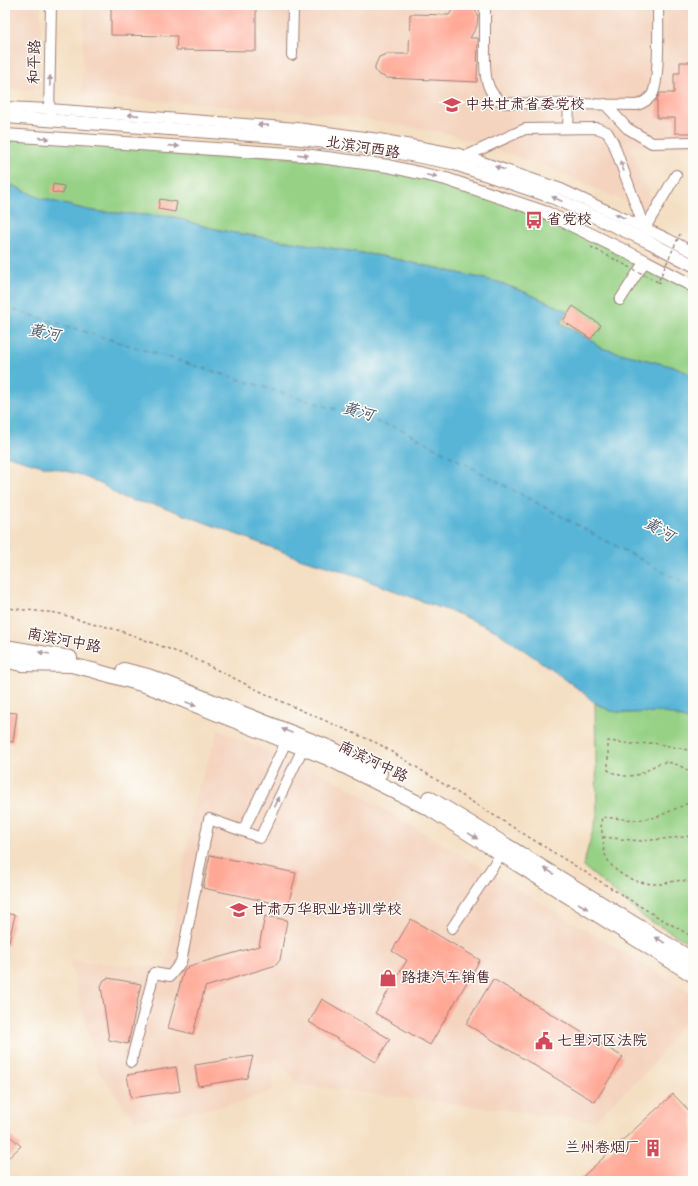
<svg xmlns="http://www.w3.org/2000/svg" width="698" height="1186" font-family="Mynerve,'LXGW WenKai TC',sans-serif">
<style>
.built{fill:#f4d4bf}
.green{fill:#96d185;stroke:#707858}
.water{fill:#59b5d7;stroke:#526a81}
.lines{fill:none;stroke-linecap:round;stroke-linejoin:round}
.ferry{stroke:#505b70;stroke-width:1;stroke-dasharray:5 4;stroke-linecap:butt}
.building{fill:#ffa896}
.minor-casing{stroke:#9f7f77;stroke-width:12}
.major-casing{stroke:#9f7f77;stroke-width:14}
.highway-casing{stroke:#9f7f77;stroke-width:16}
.path{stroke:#9f7f77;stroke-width:1.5;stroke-dasharray:3 3;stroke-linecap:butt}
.minor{stroke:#fff;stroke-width:10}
.major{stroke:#fff;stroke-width:12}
.highway{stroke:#fff;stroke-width:14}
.path-bridge{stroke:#9f7f77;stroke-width:1.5;stroke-dasharray:3 3;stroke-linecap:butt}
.oneway{fill:#ae9aa0}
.labels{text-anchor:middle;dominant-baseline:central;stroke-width:3;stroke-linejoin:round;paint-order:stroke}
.street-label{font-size:15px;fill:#4a1f2b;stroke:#fdfcf7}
.poi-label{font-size:15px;fill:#4a1f2b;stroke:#fdfcf7;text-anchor:start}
.water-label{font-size:16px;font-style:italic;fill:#505b70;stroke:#fdfcf7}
</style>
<rect width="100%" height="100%" fill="#fdfcf7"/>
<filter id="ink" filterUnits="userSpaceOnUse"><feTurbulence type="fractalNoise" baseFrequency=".025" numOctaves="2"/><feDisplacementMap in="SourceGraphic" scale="8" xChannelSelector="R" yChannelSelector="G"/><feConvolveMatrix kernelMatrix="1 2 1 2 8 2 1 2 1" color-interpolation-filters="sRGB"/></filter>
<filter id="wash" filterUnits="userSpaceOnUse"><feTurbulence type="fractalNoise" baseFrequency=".012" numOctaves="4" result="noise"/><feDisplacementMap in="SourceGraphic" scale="16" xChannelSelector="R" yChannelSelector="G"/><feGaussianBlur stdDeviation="0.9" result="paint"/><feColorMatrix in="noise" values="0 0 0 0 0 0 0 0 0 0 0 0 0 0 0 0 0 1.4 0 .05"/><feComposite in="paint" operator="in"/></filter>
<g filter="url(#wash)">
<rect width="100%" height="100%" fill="#f4dfc3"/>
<path class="built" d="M 5,5 L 41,5 L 40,90 L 5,90 Z
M 84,5 L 693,5 L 693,147 L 631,147 L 658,217 L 553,169 L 451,134 L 338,115 L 82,95 Z
M 218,730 L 332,778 L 693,994 L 693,1009 L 651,1067 L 594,1121 L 299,1085 L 275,1057 L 272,1090 L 239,1103 L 135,1121 L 98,1071 L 70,962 L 166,967 L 195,798 Z"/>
<path class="green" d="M 5,134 L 388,166 L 547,213 L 693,286 L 693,376 L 678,368 L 601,348 L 596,345 L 593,341 L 560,323 L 567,311 L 527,293 L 498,282 L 387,257 L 229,232 L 203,226 L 174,217 L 102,212 L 87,210 L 40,198 L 5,182 Z
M 595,703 L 611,711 L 626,713 L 658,712 L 671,714 L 693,722 L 693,945 L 645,918 L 583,866 L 597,816 Z"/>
<path class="water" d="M 5,182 L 40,198 L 87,210 L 102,212 L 174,217 L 203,226 L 229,232 L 387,257 L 498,282 L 527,293 L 567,311 L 560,323 L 593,341 L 596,345 L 601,348 L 678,368 L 693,376 L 693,722 L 671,714 L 658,712 L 626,713 L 611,711 L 595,703 L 581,691 L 550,668 L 496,631 L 461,615 L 432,605 L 340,570 L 302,559 L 161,506 L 134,501 L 121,497 L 103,485 L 78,474 L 39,465 L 5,455 Z"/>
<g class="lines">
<path class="ferry" d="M 5,307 L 403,430 L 693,588"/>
</g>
<g id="blocks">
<path class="building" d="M 111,5 L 256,5 L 256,51 L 176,50 L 177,36 L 111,35 Z
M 463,5 L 470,6 L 475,9 L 478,15 L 477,26 L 470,38 L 478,38 L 477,82 L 387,78 L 378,74 L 375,70 L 375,66 L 379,57 L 387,54 L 409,54 L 410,14 L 449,15 L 453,9 L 458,6 Z
M 680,62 L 693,62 L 693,133 L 675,133 L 675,118 L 657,118 L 657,99 L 660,93 L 674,93 L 674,73 L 680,73 Z
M 53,184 L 64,186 L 63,194 L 52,192 Z
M 160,199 L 177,202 L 175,212 L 158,209 Z
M 573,306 L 601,325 L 591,339 L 563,321 Z
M 5,712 L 17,713 L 13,742 L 5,741 Z
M 210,855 L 296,873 L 288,906 L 203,888 Z
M 5,913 L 15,915 L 8,945 L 5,945 Z
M 265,916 L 287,920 L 280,960 L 276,965 L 205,987 L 193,1034 L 168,1028 L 184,970 L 189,966 L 259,946 Z
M 411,919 L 480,960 L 430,1045 L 375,1013 L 407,960 L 392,951 Z
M 108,978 L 141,984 L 128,1044 L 109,1040 L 101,986 L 104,980 Z
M 493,979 L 623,1057 L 595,1102 L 466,1024 Z
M 322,999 L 390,1039 L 376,1062 L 309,1022 Z
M 253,1056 L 247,1078 L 198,1086 L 195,1065 Z
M 176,1067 L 180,1091 L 131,1098 L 127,1075 Z
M 673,1094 L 693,1115 L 693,1181 L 578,1181 Z
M 5,1136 L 10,1136 L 21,1146 L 5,1161 Z"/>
</g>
</g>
<g filter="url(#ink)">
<use href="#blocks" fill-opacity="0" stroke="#9f7f77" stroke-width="1"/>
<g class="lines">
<g class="minor-casing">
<path id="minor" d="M 485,5 C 485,19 485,32 485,46 C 485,66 482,94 505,103 L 637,105 C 643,103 648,100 652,95 C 660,82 658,23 658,5
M 292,55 L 293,5
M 605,104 L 627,128 L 652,143 L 693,142
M 5,107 L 49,109 L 297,128 L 379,139 L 459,154 L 561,189 L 668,239 L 693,252
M 49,114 L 51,5
M 568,128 L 569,104
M 462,158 L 525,129 L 597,128 L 607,132 L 613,142 L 645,230
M 645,228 L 676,175
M 620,300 L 645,261
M 243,831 L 286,742
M 452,928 L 501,854
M 131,1062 L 154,973 L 170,976 L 181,962 L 209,819 L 243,831 L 260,838 L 303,748"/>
</g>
<g class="major-casing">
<path id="major" d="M 5,117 L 293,138 L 374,148 L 452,163 L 552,197 L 649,242 L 693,265
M 5,135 L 304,155 L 388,166 L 446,179 L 547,213 L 645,261 L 693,286"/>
</g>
<g class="highway-casing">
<path id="highway" d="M 5,647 L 70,658
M 5,660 L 21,664 L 71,665 L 92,670 L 148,686 L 328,758 L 430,809 L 693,975
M 124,670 L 148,676 L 330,748 L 380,773
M 429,798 L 693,960"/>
</g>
<path class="path" d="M 658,282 L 662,283
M 5,608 L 57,613 L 121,631 L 193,658 L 280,701 L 379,744 L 651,913 L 693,937
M 693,751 L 654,743 L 633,744 L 608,741 L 608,770 C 619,777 632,778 644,772 C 650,769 655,764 661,763 C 673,760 685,768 693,775
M 693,801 L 657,817 L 638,820 L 602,817 C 600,827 602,829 603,838 C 604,842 603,847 604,851 C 610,874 636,884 657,884 C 672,884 677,876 693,884
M 603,837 L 641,841 L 693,836"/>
<use href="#minor" class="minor"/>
<use href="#major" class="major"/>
<use href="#highway" class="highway"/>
<path class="path-bridge" d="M 591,247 L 658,282 L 680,234"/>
</g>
<defs><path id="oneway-solid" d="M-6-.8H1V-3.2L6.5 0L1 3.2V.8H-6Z"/></defs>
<g class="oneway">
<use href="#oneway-solid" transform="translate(50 81) rotate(-89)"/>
<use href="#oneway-solid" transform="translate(133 115) rotate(-176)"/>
<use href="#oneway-solid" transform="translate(263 125) rotate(-176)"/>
<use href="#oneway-solid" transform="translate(44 138) rotate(4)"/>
<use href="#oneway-solid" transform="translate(174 146) rotate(4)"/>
<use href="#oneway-solid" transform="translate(303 155) rotate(6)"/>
<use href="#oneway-solid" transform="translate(622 166) rotate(-110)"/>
<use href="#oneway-solid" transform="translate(500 168) rotate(-161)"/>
<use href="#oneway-solid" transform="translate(432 176) rotate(12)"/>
<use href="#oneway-solid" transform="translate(557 199) rotate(-156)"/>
<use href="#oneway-solid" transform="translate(620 216) rotate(-155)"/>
<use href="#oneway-solid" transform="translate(44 653) rotate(-170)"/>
<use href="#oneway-solid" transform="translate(191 704) rotate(22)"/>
<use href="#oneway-solid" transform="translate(287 731) rotate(-158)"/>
<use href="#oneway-solid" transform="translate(277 802) rotate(-65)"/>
<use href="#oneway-solid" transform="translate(473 836) rotate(32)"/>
<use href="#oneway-solid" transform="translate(549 871) rotate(-148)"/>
<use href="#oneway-solid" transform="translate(583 906) rotate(32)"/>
<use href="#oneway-solid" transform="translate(660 940) rotate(-148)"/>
</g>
</g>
<defs>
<g id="university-bare" transform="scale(1.38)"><path d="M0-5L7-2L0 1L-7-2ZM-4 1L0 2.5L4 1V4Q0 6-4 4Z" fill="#d1495b" stroke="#fdfcf7" stroke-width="2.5" paint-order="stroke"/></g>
<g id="bus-bare" transform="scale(1.38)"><path d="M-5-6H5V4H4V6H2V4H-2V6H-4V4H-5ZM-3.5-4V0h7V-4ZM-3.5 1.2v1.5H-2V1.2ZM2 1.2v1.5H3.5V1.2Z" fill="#d1495b" stroke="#fdfcf7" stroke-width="2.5" paint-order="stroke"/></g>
<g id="school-bare" transform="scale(1.38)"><path d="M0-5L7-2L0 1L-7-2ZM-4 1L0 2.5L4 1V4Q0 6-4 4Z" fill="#d1495b" stroke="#fdfcf7" stroke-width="2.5" paint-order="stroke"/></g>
<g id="shop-bare" transform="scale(1.38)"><path d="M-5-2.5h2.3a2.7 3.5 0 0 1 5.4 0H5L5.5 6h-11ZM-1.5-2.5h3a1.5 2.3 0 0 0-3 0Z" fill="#d1495b" stroke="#fdfcf7" stroke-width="2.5" paint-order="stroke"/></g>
<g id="civic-bare" transform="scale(1.38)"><path d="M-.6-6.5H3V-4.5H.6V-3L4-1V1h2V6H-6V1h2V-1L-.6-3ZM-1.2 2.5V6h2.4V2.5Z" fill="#d1495b" stroke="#fdfcf7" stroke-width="2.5" paint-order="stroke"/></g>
<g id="building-bare" transform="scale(1.38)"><path d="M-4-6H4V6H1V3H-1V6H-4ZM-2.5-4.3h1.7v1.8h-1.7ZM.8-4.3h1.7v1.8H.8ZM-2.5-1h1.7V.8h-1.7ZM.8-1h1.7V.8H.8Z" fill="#d1495b" stroke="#fdfcf7" stroke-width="2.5" paint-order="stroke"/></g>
</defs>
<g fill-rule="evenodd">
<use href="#university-bare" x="452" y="105"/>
<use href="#bus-bare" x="534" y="220"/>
<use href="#school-bare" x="239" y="910"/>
<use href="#shop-bare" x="388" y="978"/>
<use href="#civic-bare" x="544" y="1041"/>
<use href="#building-bare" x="653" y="1148"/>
</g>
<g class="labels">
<g class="street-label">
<text transform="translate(35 62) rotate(-89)">和平路</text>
<text transform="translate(363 148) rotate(9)">北滨河西路</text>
<text transform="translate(64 641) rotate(11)">南滨河中路</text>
<text transform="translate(373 762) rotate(26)">南滨河中路</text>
</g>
<g class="poi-label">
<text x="465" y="105">中共甘肃省委党校</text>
<text x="547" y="220">省党校</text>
<text x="252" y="910">甘肃万华职业培训学校</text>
<text x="401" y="978">路捷汽车销售</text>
<text x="557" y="1041">七里河区法院</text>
<text x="640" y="1148" text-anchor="end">兰州卷烟厂</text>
</g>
<g class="water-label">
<text transform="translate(44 333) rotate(11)">黄河</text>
<text transform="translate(358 412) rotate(16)">黄河</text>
<text transform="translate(659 530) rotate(31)">黄河</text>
</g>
</g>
<rect width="698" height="1186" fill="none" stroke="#fdfcf7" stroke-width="20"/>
</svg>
